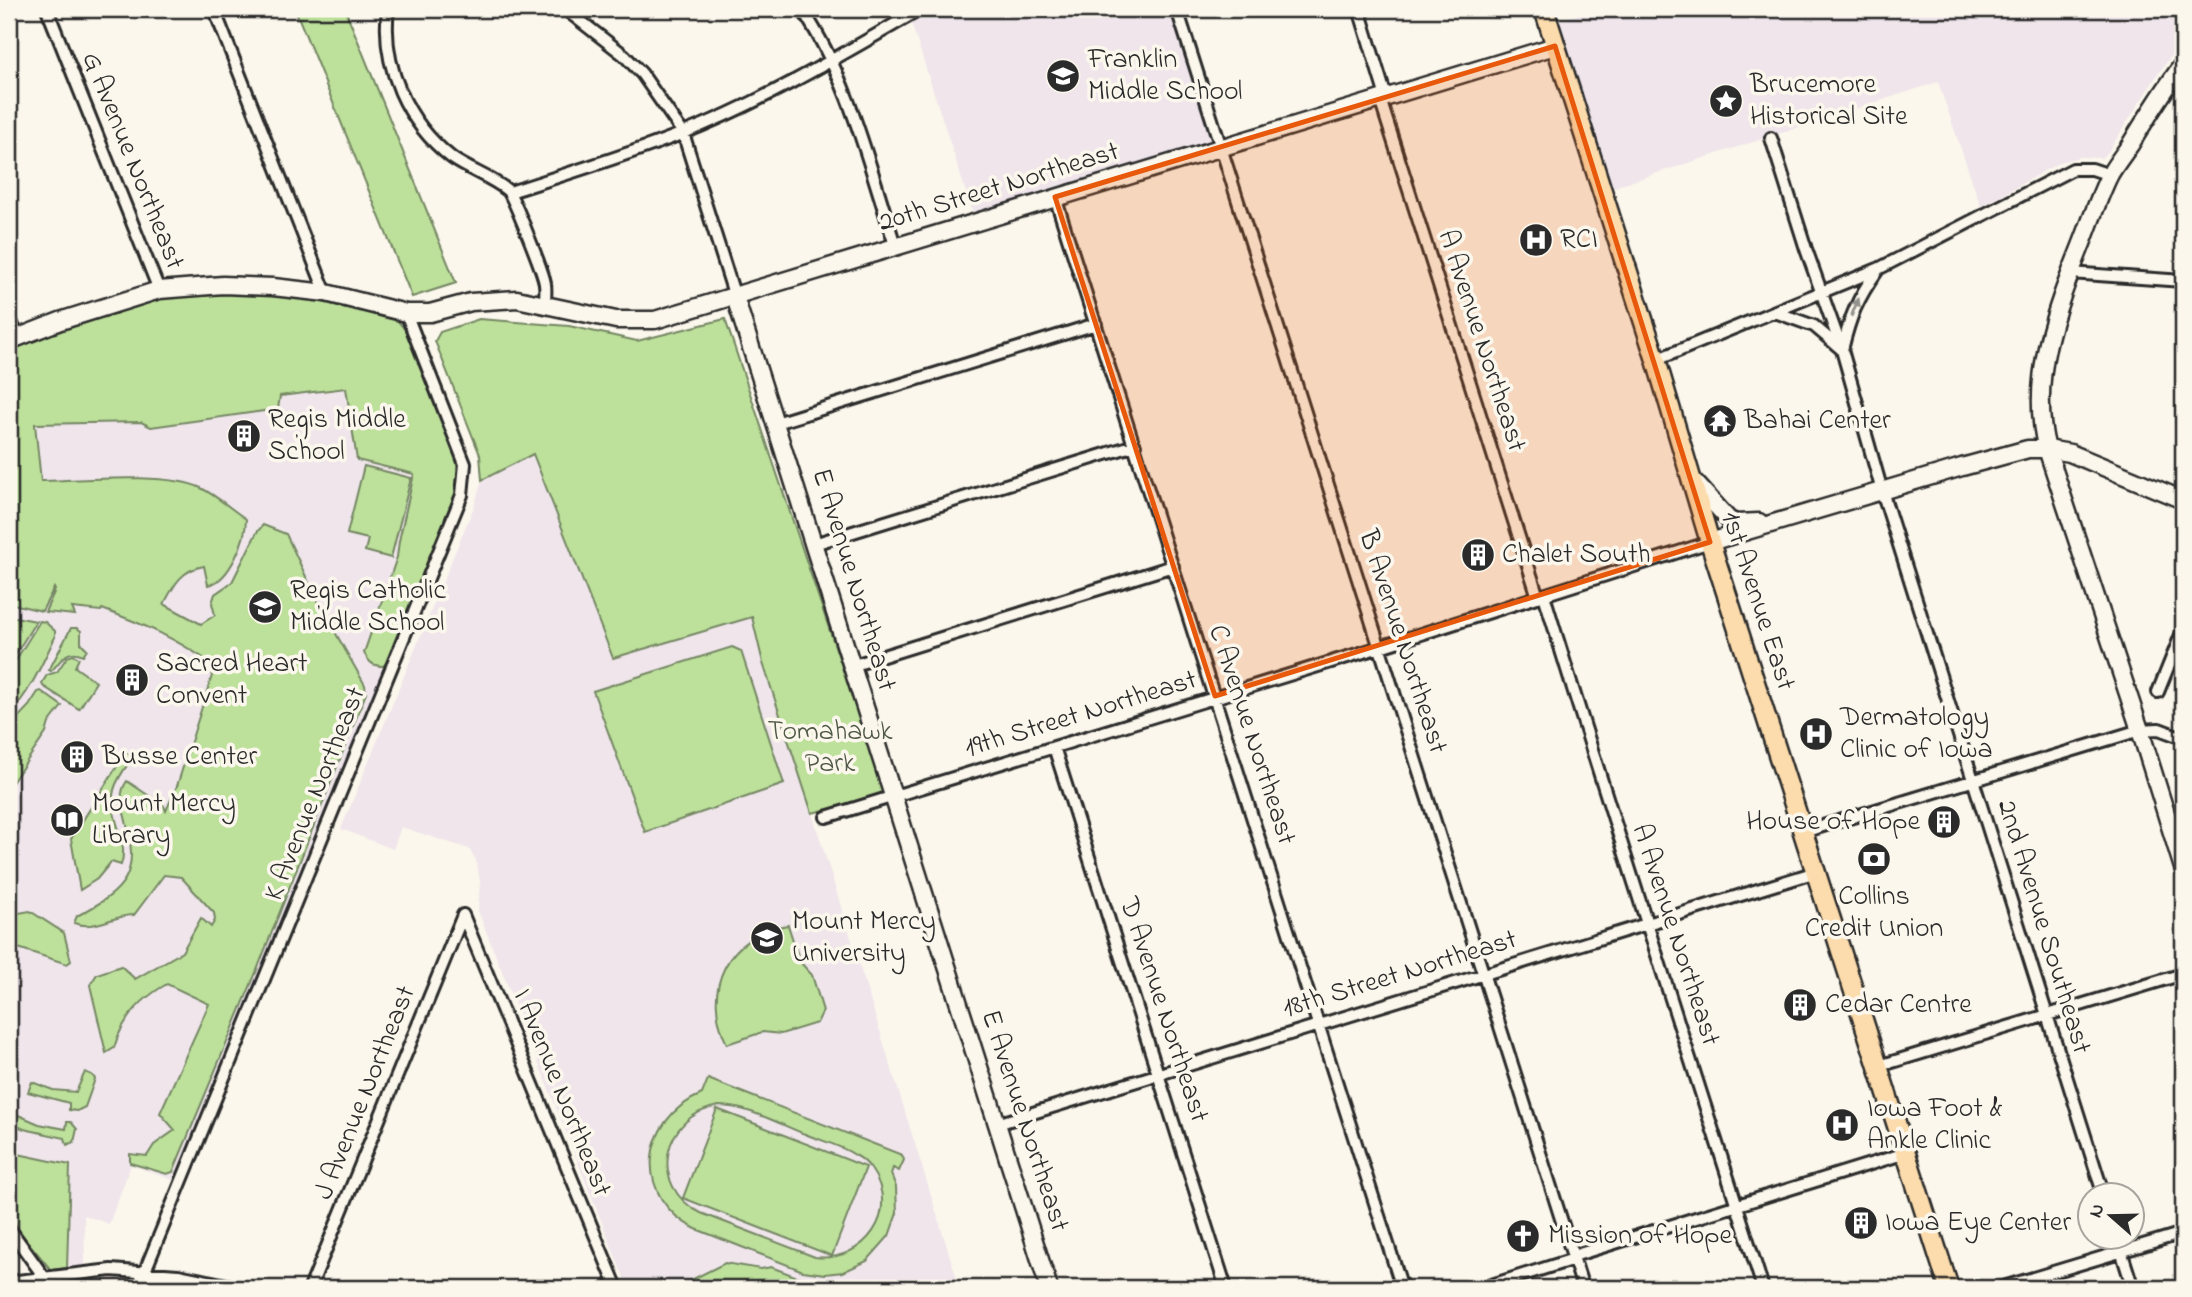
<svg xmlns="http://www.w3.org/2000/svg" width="2192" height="1297" font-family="'Indie Flower',sans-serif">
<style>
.built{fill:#efe5eb}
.green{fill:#bde19b;stroke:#748663;stroke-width:2;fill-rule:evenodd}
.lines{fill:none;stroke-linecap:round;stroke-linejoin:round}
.street-casing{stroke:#2b2b2b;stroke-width:16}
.secondary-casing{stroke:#2b2b2b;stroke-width:21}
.primary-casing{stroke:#2b2b2b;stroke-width:23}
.street{stroke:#fbf7ec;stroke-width:10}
.secondary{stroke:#fbf7ec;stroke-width:16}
.primary{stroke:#fcdcac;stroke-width:18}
.oneway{fill:#93918c}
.marked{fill:#e8590c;fill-opacity:0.2;stroke:#e8590c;stroke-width:5;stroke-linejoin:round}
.labels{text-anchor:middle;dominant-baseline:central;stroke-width:7;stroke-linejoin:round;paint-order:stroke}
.poi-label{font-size:28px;fill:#2b2b2b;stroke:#fbf7ec;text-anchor:start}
.street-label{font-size:28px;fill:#2b2b2b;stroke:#fbf7ec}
.park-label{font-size:28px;fill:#505847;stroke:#fbf7ec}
</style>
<rect width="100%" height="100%" fill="#fbf7ec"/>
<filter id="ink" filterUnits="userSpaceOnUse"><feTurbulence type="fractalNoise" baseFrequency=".0143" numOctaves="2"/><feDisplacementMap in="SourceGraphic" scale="14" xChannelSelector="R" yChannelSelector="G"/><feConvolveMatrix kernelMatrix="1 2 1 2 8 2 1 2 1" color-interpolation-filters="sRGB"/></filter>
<g filter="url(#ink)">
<path class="built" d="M 926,9 L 1177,9 L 1222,148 L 976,223 L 910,19 Z
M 1597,9 L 2183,9 L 2183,40 L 2156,77 L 2108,152 L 2101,158 L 2080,157 L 2060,162 L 1981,207 L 1938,82 L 1602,191 L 1548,23 Z
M 221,296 L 357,309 L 397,320 L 405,330 L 455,450 L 458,461 L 453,503 L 176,1181 L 131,1165 L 109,1224 L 84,1215 L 85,1265 L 51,1270 L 9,1219 L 9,352 L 48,335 L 165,298 Z
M 532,454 L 613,658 L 752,616 L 763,663 L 812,813 L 957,1279 L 928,1288 L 628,1288 L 478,911 L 480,881 L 476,860 L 469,849 L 401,827 L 393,849 L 341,829 L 475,504 L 482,480 Z"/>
<path class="green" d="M 295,9 L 345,9 L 456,283 L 412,297 Z
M 246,293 L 309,299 L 397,320 L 405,330 L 455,450 L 459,480 L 453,503 L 389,661 L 383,666 C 372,666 369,662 364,653 L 397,557 L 399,541 L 414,474 L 357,460 L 346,388 L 280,396 L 278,409 L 151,427 L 141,422 L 35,424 L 41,481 C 80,480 168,472 201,488 C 217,496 231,509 246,519 C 246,539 230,581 208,585 L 204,566 C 181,570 174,585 164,604 L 201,624 L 215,615 L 212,603 L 215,594 L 232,582 L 257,532 L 263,525 L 286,534 L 317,600 L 365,685 L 366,693 L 257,970 L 173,1172 L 167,1174 L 130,1163 L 130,1154 L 147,1156 L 154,1145 L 175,1130 L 160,1113 L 209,1004 L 167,984 C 140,999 122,1019 114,1048 L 106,1053 L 90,985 L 97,974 L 121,966 L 135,979 L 182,952 L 201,918 L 211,927 L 215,920 L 214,913 L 181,877 L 164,875 L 134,915 C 113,915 95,931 74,923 L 77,916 C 128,889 140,874 125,817 C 121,804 119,792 127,781 L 164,806 L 166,811 L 177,786 L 215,666 C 177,639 146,625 102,609 L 101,611 L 72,608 L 75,615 L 45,612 L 55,590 L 54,588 L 42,611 L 9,603 L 9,352 L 24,343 L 48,335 L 165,298 Z
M 479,319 L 569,326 L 637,341 L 725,319 L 885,795 L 812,813 L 763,663 L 752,617 L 613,658 L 533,454 L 482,480 L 480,455 L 435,341 L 440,332 Z
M 364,466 L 411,478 L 391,558 L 365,551 L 368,539 L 347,534 Z
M 15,617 L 36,621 L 9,665 L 9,628 Z
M 40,621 L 45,622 L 55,631 L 55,637 C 42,664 30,693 9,714 L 9,671 Z
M 71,628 L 77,628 L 81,631 L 81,643 L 87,649 L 83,655 C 66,647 61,662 51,671 L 49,670 Z
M 732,647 L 741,651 L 784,784 L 645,832 L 593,691 Z
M 73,655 L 79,658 L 75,667 L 96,682 L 79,709 L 43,686 L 42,683 L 47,675 L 57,672 L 67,657 Z
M 41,691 L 62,706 L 49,723 L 46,733 L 9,787 L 9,727 L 29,706 L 38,692 Z
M 126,752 L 133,757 C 126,767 117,778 114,790 C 107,816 130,840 121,865 L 111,862 L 97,879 L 80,890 L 71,839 Z
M 9,911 L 13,914 L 30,911 L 64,933 L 71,961 L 67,964 L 9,945 Z
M 788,925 L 800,962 L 812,975 L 823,1011 L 817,1023 L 781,1034 L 763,1032 L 727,1044 C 700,989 728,934 788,925 Z
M 85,1072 L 92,1075 L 95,1079 L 85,1107 L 77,1111 L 69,1110 L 69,1103 L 28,1092 L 32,1082 L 53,1090 L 76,1092 Z
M 708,1079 L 902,1155 L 904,1160 L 899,1171 L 893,1168 L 891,1174 L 896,1187 L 897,1213 L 889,1236 L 867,1261 L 843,1272 L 825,1274 L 803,1271 L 696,1229 C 633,1199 639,1120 702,1094 ZM 719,1106 C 748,1106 779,1124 805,1134 C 822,1141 840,1145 855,1155 C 861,1158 867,1163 871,1169 C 902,1212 864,1263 815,1257 L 701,1213 C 647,1187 662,1115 719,1106 Z
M 717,1109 L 866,1167 L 832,1256 L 683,1198 Z
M 16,1114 L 39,1124 L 66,1129 L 67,1122 L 71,1122 L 77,1129 L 74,1142 L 67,1145 L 65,1138 L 24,1129 L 11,1123 Z
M 9,1150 L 18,1154 L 70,1165 L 67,1268 L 51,1270 L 9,1219 Z
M 725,1263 L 761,1269 L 771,1267 L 827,1288 L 688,1288 L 693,1279 Z"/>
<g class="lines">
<g class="street-casing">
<path id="street" d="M 47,9 L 159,290
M 214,9 L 326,293
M 388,9 C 381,66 407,123 452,158 C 469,170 491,177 507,190 C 513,195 544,274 545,284 C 546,290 545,298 545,305
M 565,9 L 624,55 L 642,74 L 683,133 L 735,297
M 802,9 C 850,81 869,166 896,248
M 1177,9 L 1583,1288
M 1359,9 L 1386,97
M 1380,99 L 1538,597
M 1771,138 L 1806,249 L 1842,350 L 1882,491 L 2104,1196
M 510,192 C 567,174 625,156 681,134 C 765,101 843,54 921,9
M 1055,197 L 1402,1288
M 2070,273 L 2183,281
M 1775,312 L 1814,326 L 1840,348
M 9,316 L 17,336
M 1842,350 C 1850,317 1857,299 1877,271
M 1656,360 L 1878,269 L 2073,169 L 2092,169 L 2110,175
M 776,423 L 1096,324
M 814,544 L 1135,445
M 1544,595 C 1615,827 1690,1057 1763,1288
M 851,666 L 1173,566
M 2158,692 L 2183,630
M 1054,747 L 1226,1288
M 826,817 L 1380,647 L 1710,542
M 1803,832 L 2140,730 L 2159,729 L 2183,738
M 463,915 L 617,1288
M 1879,1066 L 2183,974
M 997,1124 L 1816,872
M 9,1228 L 44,1277
M 2117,1238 L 2133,1288
M 1573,1256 L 1906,1153
M 9,1282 L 111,1270 L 178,1275 L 242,1288
M 138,1288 L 462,495 L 465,464 L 406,313
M 310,1288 L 463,915
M 1482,1288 L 1574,1259
M 2000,1288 L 2183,1233"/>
</g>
<g class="secondary-casing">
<path id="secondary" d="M 2183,64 C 2164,90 2147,117 2130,145 C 2123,155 2115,165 2109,176 C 2098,199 2090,223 2081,246 C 2056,309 2028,380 2047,449 L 2140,730 L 2183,868
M 735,297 L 1049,1288
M 9,341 L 60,321 L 159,290 L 223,285 L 273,287 L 326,293 L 406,313 L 430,313 L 471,302 L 517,299 L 616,320 L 655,320 L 1555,46
M 1692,479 L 1729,520 L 1736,523 L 1759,522
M 1710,542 L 1962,467 L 2028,449 L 2047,449 L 2070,453 L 2183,500"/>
</g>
<g class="primary-casing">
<path id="primary" d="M 1544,9 L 1656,360 L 1710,542 L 1949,1288"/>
</g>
<use href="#street" class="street"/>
<use href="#secondary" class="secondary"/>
<use href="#primary" class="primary"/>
</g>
<defs><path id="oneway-solid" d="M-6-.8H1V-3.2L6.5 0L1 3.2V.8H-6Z" transform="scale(1.75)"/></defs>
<use class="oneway" href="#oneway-solid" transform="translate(1855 307) rotate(-68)"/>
</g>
<path class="marked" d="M 1555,46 L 1710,542 L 1215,696 L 1055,197 Z"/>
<defs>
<g id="school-disc" transform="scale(1.75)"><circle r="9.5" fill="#2b2b2b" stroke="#fbf7ec"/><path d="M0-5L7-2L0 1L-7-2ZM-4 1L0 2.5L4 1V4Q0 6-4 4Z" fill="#fff"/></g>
<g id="sight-disc" transform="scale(1.75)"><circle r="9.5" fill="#2b2b2b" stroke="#fbf7ec"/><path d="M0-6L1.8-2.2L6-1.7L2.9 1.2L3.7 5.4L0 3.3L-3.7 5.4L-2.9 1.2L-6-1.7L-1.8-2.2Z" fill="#fff"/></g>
<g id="hospital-disc" transform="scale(1.75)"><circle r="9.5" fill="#2b2b2b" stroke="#fbf7ec"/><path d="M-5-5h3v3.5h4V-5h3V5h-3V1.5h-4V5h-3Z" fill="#fff"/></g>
<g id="temple-disc" transform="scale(1.75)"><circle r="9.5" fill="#2b2b2b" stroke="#fbf7ec"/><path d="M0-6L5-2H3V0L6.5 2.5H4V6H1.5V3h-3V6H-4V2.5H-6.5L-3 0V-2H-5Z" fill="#fff"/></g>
<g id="building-disc" transform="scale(1.75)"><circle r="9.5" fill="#2b2b2b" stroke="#fbf7ec"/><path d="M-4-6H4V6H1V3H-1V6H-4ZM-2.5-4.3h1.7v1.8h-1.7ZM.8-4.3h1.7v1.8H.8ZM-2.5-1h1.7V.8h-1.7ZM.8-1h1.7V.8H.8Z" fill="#fff"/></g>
<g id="library-disc" transform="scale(1.75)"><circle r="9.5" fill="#2b2b2b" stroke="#fbf7ec"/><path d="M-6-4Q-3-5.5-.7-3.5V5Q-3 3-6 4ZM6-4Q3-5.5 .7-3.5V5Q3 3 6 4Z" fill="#fff"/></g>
<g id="bank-disc" transform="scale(1.75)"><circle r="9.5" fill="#2b2b2b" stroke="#fbf7ec"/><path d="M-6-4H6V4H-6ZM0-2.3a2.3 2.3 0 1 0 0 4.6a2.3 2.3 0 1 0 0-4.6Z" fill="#fff"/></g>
<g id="university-disc" transform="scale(1.75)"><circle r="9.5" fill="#2b2b2b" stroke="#fbf7ec"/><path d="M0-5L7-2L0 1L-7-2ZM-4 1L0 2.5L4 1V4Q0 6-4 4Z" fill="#fff"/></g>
<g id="church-disc" transform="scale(1.75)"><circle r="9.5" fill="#2b2b2b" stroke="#fbf7ec"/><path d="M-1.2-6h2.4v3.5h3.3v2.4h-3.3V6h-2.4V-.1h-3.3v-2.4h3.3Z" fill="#fff"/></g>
</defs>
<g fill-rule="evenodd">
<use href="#school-disc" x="1063" y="76"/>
<use href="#sight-disc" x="1726" y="101"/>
<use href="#hospital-disc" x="1536" y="240"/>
<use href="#temple-disc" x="1720" y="421"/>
<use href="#building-disc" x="244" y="436"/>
<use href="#building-disc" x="1478" y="555"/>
<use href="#school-disc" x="265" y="607"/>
<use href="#building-disc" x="132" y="680"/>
<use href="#hospital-disc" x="1816" y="734"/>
<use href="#building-disc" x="77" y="757"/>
<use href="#library-disc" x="67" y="820"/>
<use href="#building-disc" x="1944" y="822"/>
<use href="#bank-disc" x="1874" y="859"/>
<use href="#university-disc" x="767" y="938"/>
<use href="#building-disc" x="1800" y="1005"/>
<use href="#hospital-disc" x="1842" y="1125"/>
<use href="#building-disc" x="1861" y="1223"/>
<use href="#church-disc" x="1523" y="1236"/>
</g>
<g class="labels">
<g class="poi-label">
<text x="1088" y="60">Franklin<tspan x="1088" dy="32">Middle School</tspan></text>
<text x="1750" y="85">Brucemore<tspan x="1750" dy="32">Historical Site</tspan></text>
<text x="1560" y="240">RCI</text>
<text x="268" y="420">Regis Middle<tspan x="268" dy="32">School</tspan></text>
<text x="1744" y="421">Bahai Center</text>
<text x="1502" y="555">Chalet South</text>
<text x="290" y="591">Regis Catholic<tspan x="290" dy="32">Middle School</tspan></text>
<text x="156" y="664">Sacred Heart<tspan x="156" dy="32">Convent</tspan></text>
<text x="1840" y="718">Dermatology<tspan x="1840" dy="32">Clinic of Iowa</tspan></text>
<text x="102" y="757">Busse Center</text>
<text x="92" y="804">Mount Mercy<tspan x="92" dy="32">Library</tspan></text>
<text x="1920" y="822" text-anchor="end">House of Hope</text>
<text x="1874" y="897" text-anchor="middle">Collins<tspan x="1874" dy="32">Credit Union</tspan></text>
<text x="792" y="922">Mount Mercy<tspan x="792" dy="32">University</tspan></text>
<text x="1825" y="1005">Cedar Centre</text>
<text x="1867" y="1109">Iowa Foot &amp;<tspan x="1867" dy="32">Ankle Clinic</tspan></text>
<text x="1885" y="1223">Iowa Eye Center</text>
<text x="1548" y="1236">Mission of Hope</text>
</g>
<g class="street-label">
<text transform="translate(132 161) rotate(68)">G Avenue Northeast</text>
<text transform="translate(999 188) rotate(-17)">20th Street Northeast</text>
<text transform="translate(1481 341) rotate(72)">A Avenue Northeast</text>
<text transform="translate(853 580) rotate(73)">E Avenue Northeast</text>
<text transform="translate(1757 601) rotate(72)">1st Avenue East</text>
<text transform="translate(1402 642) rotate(72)">B Avenue Northeast</text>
<text transform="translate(1081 715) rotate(-17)">19th Street Northeast</text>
<text transform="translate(1251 735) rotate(72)">C Avenue Northeast</text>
<text transform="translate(316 794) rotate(-68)">K Avenue Northeast</text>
<text transform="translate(2043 927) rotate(73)">2nd Avenue Southeast</text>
<text transform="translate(1675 935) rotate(72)">A Avenue Northeast</text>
<text transform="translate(1400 975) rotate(-17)">18th Street Northeast</text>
<text transform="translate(1163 1010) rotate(72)">D Avenue Northeast</text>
<text transform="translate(366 1093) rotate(-68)">J Avenue Northeast</text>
<text transform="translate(561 1093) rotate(68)">I Avenue Northeast</text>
<text transform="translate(1024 1121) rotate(72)">E Avenue Northeast</text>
</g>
<g class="park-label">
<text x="830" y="732">Tomahawk<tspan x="830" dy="32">Park</tspan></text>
</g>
</g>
<rect width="2192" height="1297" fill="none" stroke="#fbf7ec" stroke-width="35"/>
<rect x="18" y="18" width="2157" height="1262" fill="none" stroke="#2b2b2b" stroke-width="2.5" filter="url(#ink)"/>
<g transform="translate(2111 1216) rotate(290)"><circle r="33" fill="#fbf7ec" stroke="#a8a59f" stroke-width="2"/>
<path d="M0-5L12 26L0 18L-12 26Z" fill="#2b2b2b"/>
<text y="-10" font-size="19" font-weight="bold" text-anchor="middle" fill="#2b2b2b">N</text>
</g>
</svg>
